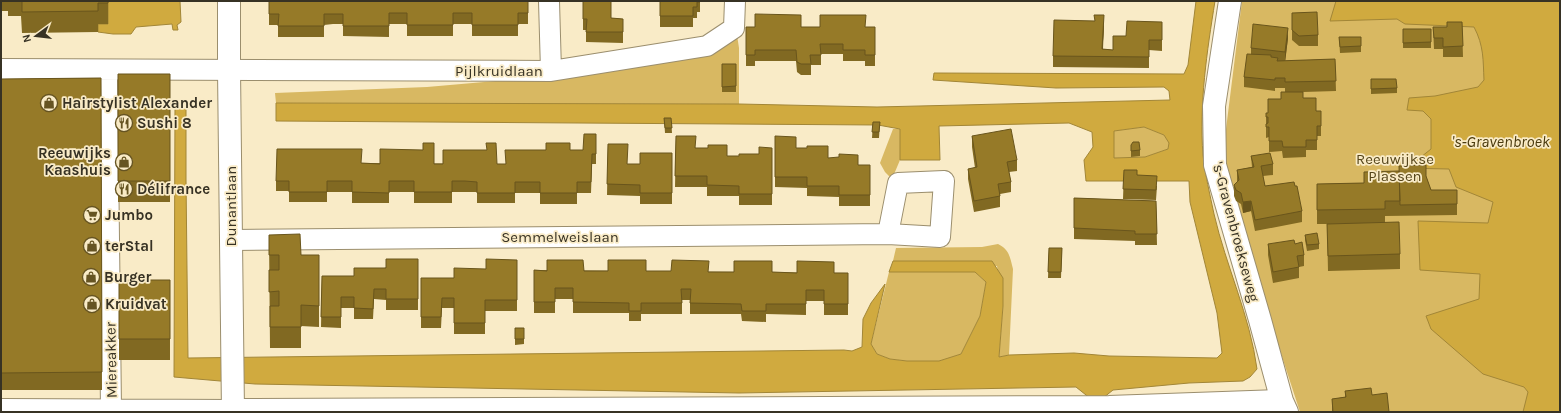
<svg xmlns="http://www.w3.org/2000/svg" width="1561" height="413" font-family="Karla,sans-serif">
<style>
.green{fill:#d8b862}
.water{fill:#d0aa3f;stroke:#a28637;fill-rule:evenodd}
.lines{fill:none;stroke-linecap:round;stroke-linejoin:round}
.street-casing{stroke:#9b8e6d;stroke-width:22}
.secondary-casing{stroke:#9b8e6d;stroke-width:24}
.street{stroke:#fff;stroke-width:20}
.secondary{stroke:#fff;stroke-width:22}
.wall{fill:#816922}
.shaded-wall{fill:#69551c}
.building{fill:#967a28;stroke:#69551c}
.labels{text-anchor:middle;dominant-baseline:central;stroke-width:3.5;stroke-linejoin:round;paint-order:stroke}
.street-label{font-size:15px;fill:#373224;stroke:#f9ebc7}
.poi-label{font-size:15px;font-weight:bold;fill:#373224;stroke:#f9ebc7;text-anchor:start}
.park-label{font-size:15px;fill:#55451a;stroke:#f9ebc7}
.water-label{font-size:16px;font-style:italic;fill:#4a3a0d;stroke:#f9ebc7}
</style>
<rect width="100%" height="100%" fill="#f9ebc7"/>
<path class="green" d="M 1242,1 L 1560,1 L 1560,412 L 1300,412 L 1221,169 Z
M 735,22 L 739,48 L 739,104 L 276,103 L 275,93 L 427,87 L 541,77 L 670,60 Z
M 1144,127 L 1164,135 L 1170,143 L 1168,149 L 1145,157 L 1114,158 L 1113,131 Z
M 893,129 L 900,129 L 900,160 L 892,179 L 885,172 L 880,163 Z
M 998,244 C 1009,249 1010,257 1013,269 L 1009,355 L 999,357 L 1003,306 L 997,266 L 893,261 L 896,248 L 982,247 Z
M 889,272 L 975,272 L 986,282 L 980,316 L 961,354 L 940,361 L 907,361 L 890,359 L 877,354 L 871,344 Z"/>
<path class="water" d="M 108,1 L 180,1 L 181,22 L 177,25 L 178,30 L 173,30 L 172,24 L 136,27 L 131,34 L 113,34 L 98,32 L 98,24 L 108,24 Z
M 1196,1 L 1215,1 C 1207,51 1199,104 1203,155 C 1205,174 1210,195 1214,214 C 1226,266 1250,316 1257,369 L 1250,377 L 1243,381 L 1189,383 L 1113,390 L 1103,398 L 1091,399 L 1076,387 L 739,393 L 255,384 L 174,377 L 175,105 L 186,105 L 186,179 L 188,358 L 844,350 L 852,351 L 862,347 L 863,319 L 871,303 L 885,284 L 871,344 L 877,354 L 890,359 L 907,361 L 939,361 L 961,354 L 980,316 L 986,282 L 975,272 L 889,272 L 893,261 L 992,261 L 1003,278 L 1003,306 L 999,357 L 1009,355 L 1074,353 L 1109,356 L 1217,358 L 1222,353 L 1217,313 L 1190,202 L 1189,181 L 1086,181 L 1084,160 L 1093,147 L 1092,132 L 1069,123 L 939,126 L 940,160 L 900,160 L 900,129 L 878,125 L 276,121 L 276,103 L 739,104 L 877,107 L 1170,100 L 1169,91 L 1164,87 L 1056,88 L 933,80 L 934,73 L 1184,74 L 1188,65 ZM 1144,127 L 1164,135 L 1169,143 L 1168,149 L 1145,157 L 1114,158 L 1114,131 Z
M 1336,1 L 1560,1 L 1560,412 L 1523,412 L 1528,392 L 1524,387 L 1483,374 L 1431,329 L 1426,316 L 1479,299 L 1480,274 L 1420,270 L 1418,221 L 1488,223 L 1493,202 L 1456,187 L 1449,169 L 1402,168 L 1403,158 L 1421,157 L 1431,149 L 1431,119 L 1423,111 L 1407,110 L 1409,98 L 1435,96 L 1478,87 L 1484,80 C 1483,60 1484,46 1474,27 L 1405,24 L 1397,19 L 1330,21 Z"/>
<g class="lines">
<g class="street-casing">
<path id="street" d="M 549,1 L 551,71
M 1,69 L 551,71 L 707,46 L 734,28 L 735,1
M 107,70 L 111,409
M 231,240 L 888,234 L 940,237 L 944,181 L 898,183 L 888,234
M 1,409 L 233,410"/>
</g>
<g class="secondary-casing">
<path id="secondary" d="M 229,1 L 229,70 L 233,412
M 1230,1 L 1214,106 L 1215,165 L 1260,320 L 1282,401 L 1287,412
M 233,410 L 1109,407 L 1282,401"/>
</g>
<use href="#street" class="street"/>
<use href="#secondary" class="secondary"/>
</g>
<path class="wall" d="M 1,1 L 108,1 L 108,24 L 98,24 L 98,32 L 22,33 L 21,16 L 8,16 L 8,11 L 1,11 Z
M 269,1 L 528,1 L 528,24 L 518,24 L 518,36 L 472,36 L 472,24 L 453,24 L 453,36 L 407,36 L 407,24 L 389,24 L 389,37 L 343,36 L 343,24 L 333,24 L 324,25 L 324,37 L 278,37 L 278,25 L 269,25 Z
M 583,1 L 611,18 L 623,19 L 623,43 L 586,42 L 586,30 L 583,30 Z
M 660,1 L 700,1 L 700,12 L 697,12 L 697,18 L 693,18 L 693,27 L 660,27 Z
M 1292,13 L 1318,35 L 1318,46 L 1299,46 L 1292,40 Z
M 1095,21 L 1104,26 L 1103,49 L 1113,50 L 1126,36 L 1162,22 L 1162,51 L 1149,50 L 1149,68 L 1053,67 L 1053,56 Z
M 1462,22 L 1463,57 L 1443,57 L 1443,49 L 1434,49 L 1433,27 L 1447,27 Z
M 746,27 L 875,27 L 875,66 L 865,66 L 865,61 L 843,61 L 843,54 L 821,54 L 821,65 L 811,65 L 811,75 L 801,75 L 797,72 L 796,61 L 755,61 L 755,66 L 746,66 Z
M 1403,29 L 1431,29 L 1431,48 L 1403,48 Z
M 1339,37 L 1361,37 L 1361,52 L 1340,53 Z
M 1288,38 L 1285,61 L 1335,59 L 1336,91 L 1303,92 L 1303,98 L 1316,111 L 1321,126 L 1321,136 L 1317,136 L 1317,150 L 1306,150 L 1306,157 L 1283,158 L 1282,151 L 1269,152 L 1269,137 L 1266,138 L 1266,113 L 1268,113 L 1281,99 L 1285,92 L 1285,88 L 1275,88 L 1275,91 L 1244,87 L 1244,77 L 1251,54 L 1251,48 Z
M 722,64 L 736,64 L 736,92 L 722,92 Z
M 118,74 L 170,74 L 170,202 L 118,202 Z
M 101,78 L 102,390 L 1,390 L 1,79 Z
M 1371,79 L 1397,88 L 1397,93 L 1371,94 Z
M 664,118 L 671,118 L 672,133 L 665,133 Z
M 873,122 L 880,122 L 879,138 L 872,138 Z
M 596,134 L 596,164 L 592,164 L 591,193 L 577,193 L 577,204 L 540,204 L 540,193 L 515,193 L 515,203 L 477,203 L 477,192 L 452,192 L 452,203 L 414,203 L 414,192 L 389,192 L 389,203 L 352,203 L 352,192 L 327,192 L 327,202 L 289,202 L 289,191 L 276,191 L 276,181 L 362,163 L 505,164 L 570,150 L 583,150 Z
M 676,136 L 696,148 L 727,156 L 739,156 L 759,154 L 772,148 L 772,205 L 739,205 L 739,196 L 707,196 L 707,187 L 675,187 Z
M 775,136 L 796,148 L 828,158 L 858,165 L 870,165 L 870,206 L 839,206 L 839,197 L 807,196 L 807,188 L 775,187 Z
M 972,136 L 1017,160 L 1017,171 L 1009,172 L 1011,182 L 1011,192 L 1000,194 L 1000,207 L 974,212 L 968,179 L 968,169 L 975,168 L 972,147 Z
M 608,144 L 627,164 L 640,164 L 672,153 L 672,204 L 640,204 L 640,196 L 607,195 Z
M 1131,145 L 1140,150 L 1140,156 L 1131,157 Z
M 1251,156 L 1273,164 L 1273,175 L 1263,176 L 1265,186 L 1302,211 L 1302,222 L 1255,231 L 1251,211 L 1243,213 L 1241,204 L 1236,201 L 1234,196 L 1234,185 L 1237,182 L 1237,170 L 1252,167 Z
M 1124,170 L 1137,175 L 1157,186 L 1156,200 L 1123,199 Z
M 1364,172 L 1426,176 L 1431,190 L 1457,190 L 1457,215 L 1385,216 L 1385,223 L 1400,254 L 1400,269 L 1328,271 L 1327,224 L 1317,224 L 1317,184 L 1364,183 Z
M 1074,198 L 1156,201 L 1157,245 L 1135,245 L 1135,241 L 1074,239 Z
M 269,235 L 301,255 L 319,255 L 319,327 L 301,326 L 301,348 L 270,348 Z
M 1305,235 L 1319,244 L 1319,249 L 1307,251 L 1305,240 Z
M 1268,244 L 1295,244 L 1304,255 L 1304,266 L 1299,267 L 1299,278 L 1273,283 L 1268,255 Z
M 1049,248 L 1062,248 L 1061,278 L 1048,278 Z
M 418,259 L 418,310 L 386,310 L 386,300 L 374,299 L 373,319 L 354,319 L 354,308 L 341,308 L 341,328 L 321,327 L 322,276 L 354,276 Z
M 517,260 L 517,311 L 485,311 L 485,334 L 454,334 L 454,308 L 442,308 L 441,328 L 421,328 L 421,278 L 454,278 Z
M 534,270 L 848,273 L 848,315 L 824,315 L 824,301 L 806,301 L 806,315 L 766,314 L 766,322 L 742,321 L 741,314 L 690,314 L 690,300 L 682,300 L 682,314 L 641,314 L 641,321 L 629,321 L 629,313 L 573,313 L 573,299 L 555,299 L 555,313 L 534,313 Z
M 119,280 L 170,280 L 170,360 L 119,360 Z
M 515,328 L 524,328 L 524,344 L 515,345 Z
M 1345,391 L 1372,395 L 1389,412 L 1332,412 L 1332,399 L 1345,397 Z"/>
<path class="shaded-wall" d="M 1104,15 L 1104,26 L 1102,57 L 1102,49 Z
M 1288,28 L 1288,38 L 1285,63 L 1285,52 Z
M 1251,201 L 1251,211 L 1243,213 L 1243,202 Z"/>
<path class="building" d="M 22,1 L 108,1 L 108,3 L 98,3 L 98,11 L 22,12 Z
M 269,1 L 528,1 L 528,13 L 518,13 L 518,25 L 472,25 L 472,13 L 453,13 L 453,25 L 407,25 L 407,13 L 389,13 L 389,26 L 343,26 L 343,14 L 324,14 L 324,26 L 278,26 L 279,14 L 269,14 Z
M 583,1 L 611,1 L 611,18 L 623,19 L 623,32 L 586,32 L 587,19 L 583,19 Z
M 660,1 L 700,1 L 700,2 L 697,2 L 697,7 L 693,7 L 693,16 L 660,16 Z
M 1317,12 L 1318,35 L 1299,36 L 1292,30 L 1292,13 Z
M 755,14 L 801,15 L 801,27 L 820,27 L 820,15 L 866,15 L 865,27 L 875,27 L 875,55 L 865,55 L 865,50 L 843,50 L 843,44 L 820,44 L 821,55 L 810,55 L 811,64 L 801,64 L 797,62 L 796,50 L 755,50 L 755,55 L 746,55 L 746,27 L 755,27 Z
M 1094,15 L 1104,15 L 1102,49 L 1113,50 L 1113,36 L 1126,36 L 1127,21 L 1162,22 L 1162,40 L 1149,40 L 1149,57 L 1053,56 L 1054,20 L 1095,21 Z
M 1447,22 L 1462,22 L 1463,46 L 1443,47 L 1443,38 L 1434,38 L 1433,27 L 1447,27 Z
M 1253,24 L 1288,28 L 1285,52 L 1251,48 Z
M 1403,29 L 1431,29 L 1431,42 L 1403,43 Z
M 1339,37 L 1361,37 L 1361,46 L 1340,47 Z
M 1247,54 L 1271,55 L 1271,57 L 1278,58 L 1277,61 L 1335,59 L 1336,81 L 1285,82 L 1285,78 L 1275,78 L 1275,80 L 1244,77 Z
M 722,64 L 736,64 L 736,86 L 722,87 Z
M 118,74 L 170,74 L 170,181 L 118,181 Z
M 101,78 L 102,372 L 1,373 L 1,79 Z
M 1371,79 L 1396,79 L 1397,88 L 1371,89 Z
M 1281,92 L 1303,92 L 1303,98 L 1316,98 L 1316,111 L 1321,111 L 1321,126 L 1317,126 L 1317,140 L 1306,140 L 1306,147 L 1283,147 L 1282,141 L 1269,141 L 1269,127 L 1266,127 L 1266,124 L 1268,123 L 1268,117 L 1266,117 L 1266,113 L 1268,113 L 1268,99 L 1281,99 Z
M 664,118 L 671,118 L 672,128 L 665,128 Z
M 873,122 L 880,122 L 879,132 L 872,132 Z
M 1011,129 L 1017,160 L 1007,162 L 1011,182 L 998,184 L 1000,196 L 974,201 L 968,169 L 977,167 L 972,136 Z
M 584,134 L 596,134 L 596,154 L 592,154 L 591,182 L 577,182 L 577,193 L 540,193 L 540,182 L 515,182 L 515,193 L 477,193 L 477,182 L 465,181 L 452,181 L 452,192 L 414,192 L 414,181 L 389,181 L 389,193 L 352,192 L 352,181 L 327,181 L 327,192 L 289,192 L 289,181 L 276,181 L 277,149 L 362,149 L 361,163 L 380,164 L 380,149 L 423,150 L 423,143 L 434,143 L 434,164 L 443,164 L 443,150 L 487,150 L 486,143 L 496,143 L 497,164 L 506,164 L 505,150 L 546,150 L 546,143 L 570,143 L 570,150 L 583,150 Z
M 676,136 L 696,136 L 695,148 L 708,148 L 708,145 L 727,145 L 727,156 L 739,156 L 739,154 L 759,154 L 759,147 L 772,148 L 772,194 L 739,194 L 739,186 L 707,185 L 707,176 L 675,176 Z
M 775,136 L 796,137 L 796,148 L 807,148 L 807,146 L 828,146 L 828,158 L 839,157 L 839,154 L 858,155 L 858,165 L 870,165 L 870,195 L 839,195 L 839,186 L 807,186 L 807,177 L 775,177 Z
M 1133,142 L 1139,142 L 1140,150 L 1131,151 L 1131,145 Z
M 608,144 L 628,144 L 627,164 L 640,164 L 640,153 L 672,153 L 672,193 L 640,193 L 640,185 L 607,184 Z
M 1270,153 L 1273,164 L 1261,166 L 1265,186 L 1294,182 L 1295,186 L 1297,186 L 1302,211 L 1255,220 L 1251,201 L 1243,202 L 1241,193 L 1236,190 L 1234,185 L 1239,180 L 1237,170 L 1254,167 L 1251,156 Z
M 1426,165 L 1426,176 L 1431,190 L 1457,190 L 1457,204 L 1400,205 L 1399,166 Z
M 1124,170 L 1137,170 L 1137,175 L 1157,176 L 1156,190 L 1123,189 Z
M 1399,171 L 1400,201 L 1385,201 L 1385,209 L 1317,210 L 1317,184 L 1364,183 L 1364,172 Z
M 1074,198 L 1156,201 L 1157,234 L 1135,234 L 1135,231 L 1074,228 Z
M 1399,222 L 1400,254 L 1328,256 L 1327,224 Z
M 1317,233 L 1319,244 L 1307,245 L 1305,235 Z
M 300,234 L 301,255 L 319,255 L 319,306 L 301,305 L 301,327 L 270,327 L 270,306 L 279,306 L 279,291 L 269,292 L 269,270 L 279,270 L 279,255 L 269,255 L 269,235 Z
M 1294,240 L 1295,244 L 1302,242 L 1304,255 L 1297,256 L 1299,267 L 1273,272 L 1268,244 Z
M 1049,248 L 1062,248 L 1061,272 L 1048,272 Z
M 386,259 L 418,259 L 418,299 L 386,299 L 386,289 L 374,289 L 373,309 L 354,308 L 354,297 L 341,297 L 341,317 L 321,317 L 322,276 L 354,276 L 354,268 L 386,268 Z
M 486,259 L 517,260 L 517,300 L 485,300 L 485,323 L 454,323 L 454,298 L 442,298 L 441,317 L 421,317 L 421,278 L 454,278 L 454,268 L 486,269 Z
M 547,260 L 583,260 L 584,271 L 608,271 L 608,260 L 646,260 L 646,271 L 671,271 L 672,260 L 709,261 L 708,272 L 734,272 L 734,261 L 772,261 L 772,272 L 797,273 L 797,261 L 834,262 L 834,273 L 848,273 L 848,304 L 824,304 L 824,290 L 806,290 L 806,304 L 766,304 L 766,311 L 742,311 L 741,304 L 690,303 L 691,289 L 681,289 L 682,303 L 641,303 L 641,311 L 629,311 L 629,303 L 573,302 L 573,288 L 555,288 L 555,302 L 534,302 L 534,270 L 547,271 Z
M 119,280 L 170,280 L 170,339 L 119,339 Z
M 515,328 L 524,328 L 524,339 L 515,339 Z
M 1371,388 L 1372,395 L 1387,393 L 1389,412 L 1333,412 L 1332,399 L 1346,397 L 1345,391 Z"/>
<defs>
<g id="shop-ring" transform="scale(0.9)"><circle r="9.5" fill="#f9ebc7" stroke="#665422" stroke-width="1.5"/><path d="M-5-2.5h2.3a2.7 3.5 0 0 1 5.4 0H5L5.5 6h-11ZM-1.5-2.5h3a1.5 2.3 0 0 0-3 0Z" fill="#665422"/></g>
<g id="restaurant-ring" transform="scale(0.9)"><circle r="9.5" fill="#f9ebc7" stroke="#665422" stroke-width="1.5"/><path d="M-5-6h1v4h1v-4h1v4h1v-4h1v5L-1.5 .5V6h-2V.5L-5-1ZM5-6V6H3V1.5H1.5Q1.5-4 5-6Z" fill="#665422"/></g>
<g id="supermarket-ring" transform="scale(0.9)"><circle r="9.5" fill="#f9ebc7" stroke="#665422" stroke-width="1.5"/><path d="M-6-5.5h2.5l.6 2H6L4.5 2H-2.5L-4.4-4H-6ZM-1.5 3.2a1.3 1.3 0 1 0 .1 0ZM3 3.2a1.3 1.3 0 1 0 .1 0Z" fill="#665422"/></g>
</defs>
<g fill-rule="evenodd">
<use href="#shop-ring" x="49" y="103"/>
<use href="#restaurant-ring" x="124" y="123"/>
<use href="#shop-ring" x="124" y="162"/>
<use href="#restaurant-ring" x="124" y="189"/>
<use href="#supermarket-ring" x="92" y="215"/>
<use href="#shop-ring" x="92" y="246"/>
<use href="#shop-ring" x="91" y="277"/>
<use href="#shop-ring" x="92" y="304"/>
</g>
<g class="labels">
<g class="street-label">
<text x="499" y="71">Pijlkruidlaan</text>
<text transform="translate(231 206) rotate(-90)">Dunantlaan</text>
<text transform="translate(1236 232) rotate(75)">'s-Gravenbroekseweg</text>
<text x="560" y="237">Semmelweislaan</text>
<text transform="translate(111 360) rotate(-91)">Miereakker</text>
</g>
<g class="poi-label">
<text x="62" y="103">Hairstylist Alexander</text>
<text x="137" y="123">Sushi 8</text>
<text x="111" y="153" text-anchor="end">Reeuwijks<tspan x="111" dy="17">Kaashuis</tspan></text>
<text x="137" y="189">Délifrance</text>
<text x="105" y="215">Jumbo</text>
<text x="105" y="246">terStal</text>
<text x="104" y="277">Burger</text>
<text x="105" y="304">Kruidvat</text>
</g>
<g class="park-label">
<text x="1395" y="159">Reeuwijkse<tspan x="1395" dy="17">Plassen</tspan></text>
</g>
<g class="water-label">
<text x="1501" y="141">'s-Gravenbroek</text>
</g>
</g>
<rect width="1561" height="413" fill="none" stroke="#373224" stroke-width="4"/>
<g transform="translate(36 36) rotate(255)" stroke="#f9ebc7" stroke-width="3" paint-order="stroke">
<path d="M0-3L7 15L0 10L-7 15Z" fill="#373224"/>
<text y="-6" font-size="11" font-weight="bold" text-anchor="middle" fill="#373224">N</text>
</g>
</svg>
